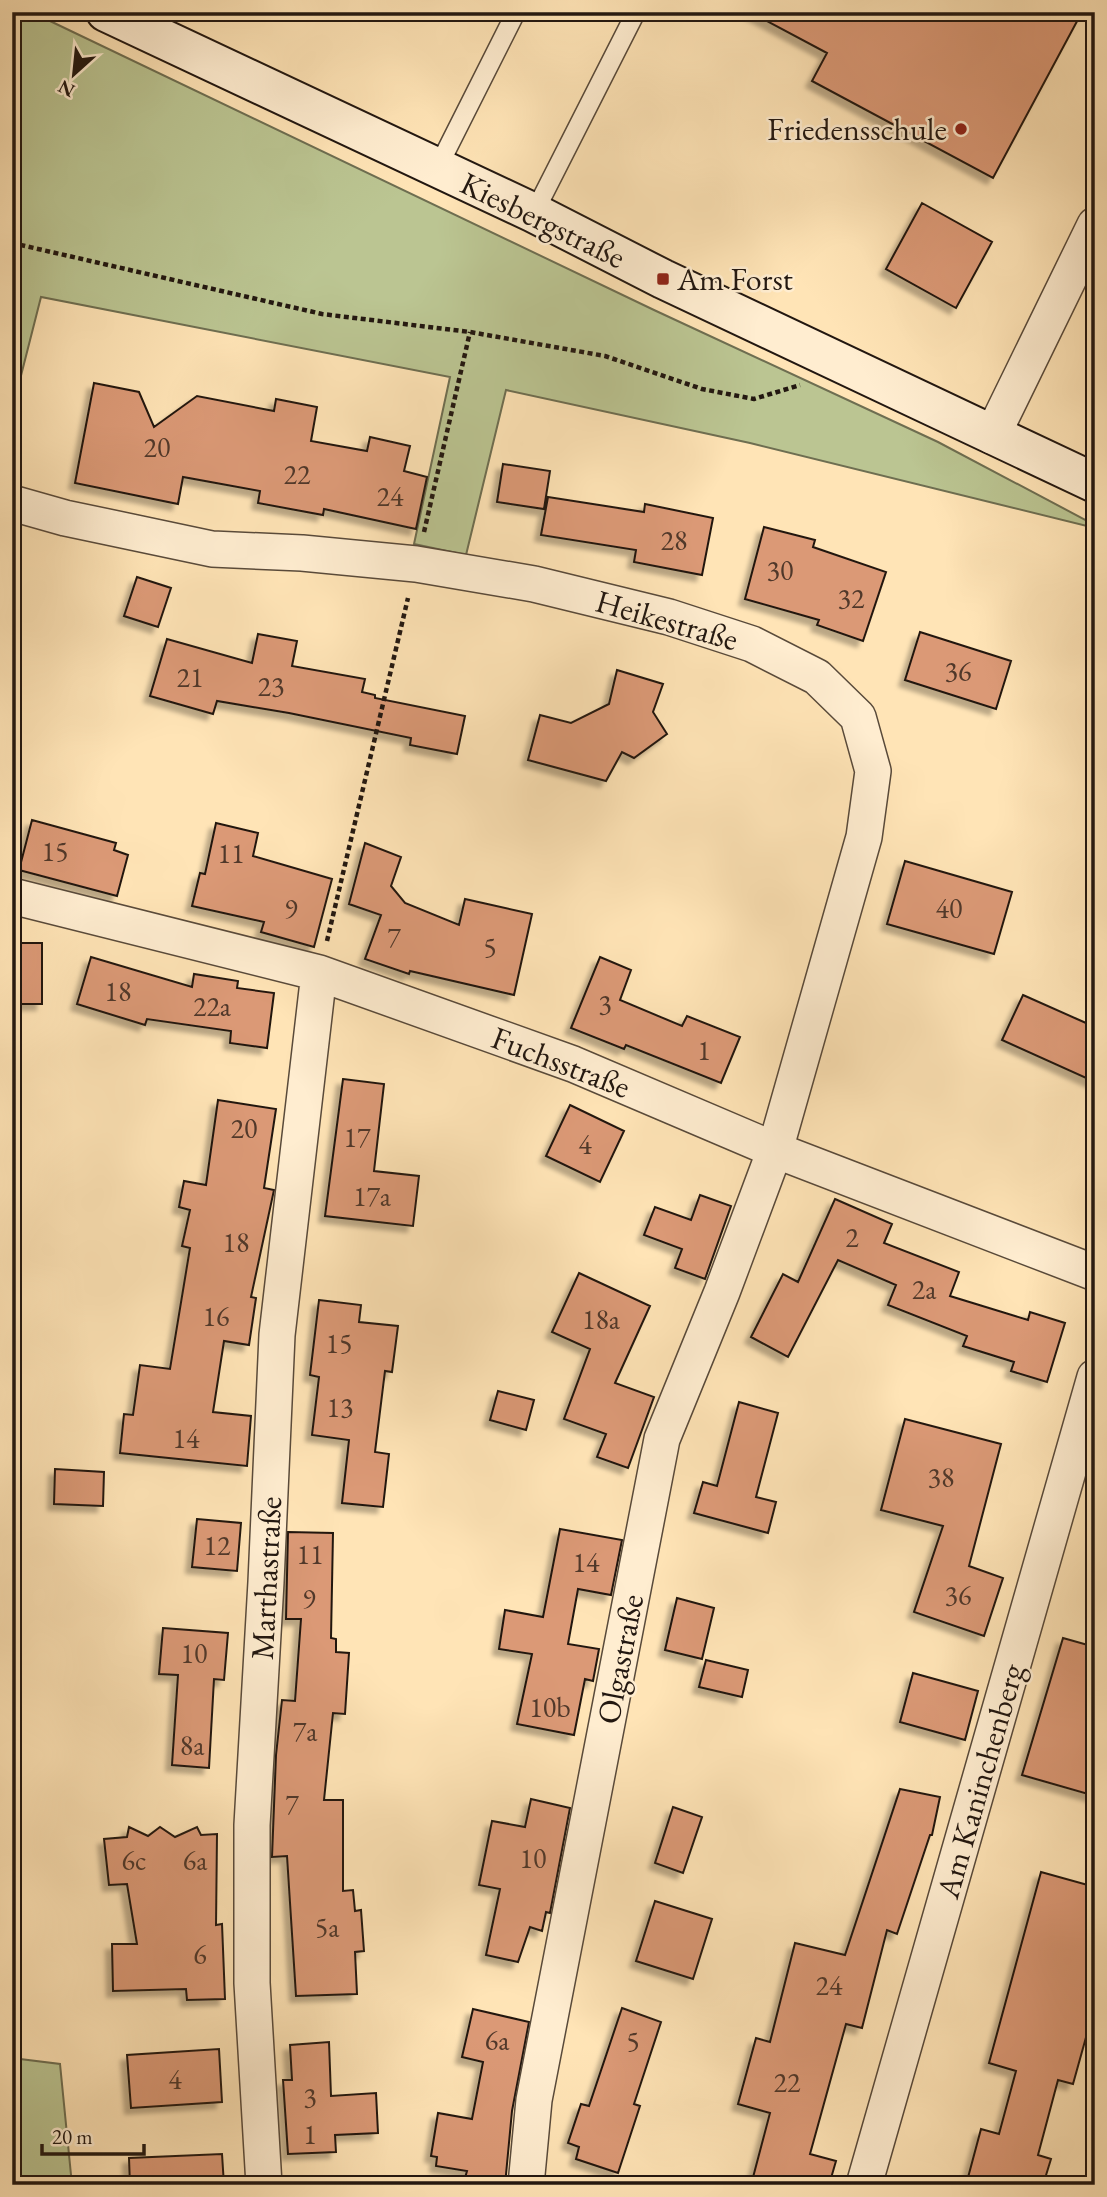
<svg xmlns="http://www.w3.org/2000/svg" width="1107" height="2197" font-family="'EB Garamond',serif">
<style>
.green{fill:#bbc592;stroke:#6e6e51;stroke-width:2}
.building{fill:#db9976;stroke:#221710;stroke-width:2;filter:url(#shadow)}
.lines{fill:none;stroke-linecap:round;stroke-linejoin:round}
.lane-casing{stroke:#594a3a;stroke-width:21}
.street-casing{stroke:#594a3a;stroke-width:38}
.secondary-casing{stroke:#221710;stroke-width:42}
.path{stroke:#221710;stroke-width:4.5;stroke-dasharray:5 3.5;stroke-linecap:butt}
.lane{stroke:#ffedd0;stroke-width:18}
.street{stroke:#ffedd0;stroke-width:35}
.secondary{stroke:#ffedd0;stroke-width:38}
.poi-dot{fill:#8f2418;stroke:#ffedd0;stroke-width:2.5}
.labels{text-anchor:middle;dominant-baseline:central;stroke-width:5;stroke-linejoin:round;paint-order:stroke}
.number-label{font-size:28px;fill:#50382a}
.poi-label{font-size:32px;fill:#221710;stroke:#ffedd0;text-anchor:end}
.street-label{font-size:32px;fill:#221710;stroke:#ffedd0}
</style>
<defs>
<filter id="shadow"><feDropShadow dx="-6" dy="6" stdDeviation="2" flood-color="#0004"/></filter>
</defs>
<rect width="100%" height="100%" fill="#ffe4b6"/>
<filter id="stains"><feTurbulence type="fractalNoise" baseFrequency=".00286" numOctaves="4"/><feColorMatrix values="0 0 0 0 .2 0 0 0 0 .09 0 0 0 0 .02 0 0 0 .5 -.17"/></filter>
<radialGradient id="worn" r=".72"><stop offset=".6" stop-color="#630" stop-opacity="0"/><stop offset="1" stop-color="#630" stop-opacity=".3"/></radialGradient>
<path class="green" d="M 12,12 L 30,12 L 50,21 L 654,310 L 938,442 L 1095,525 L 1095,528 L 750,443 L 506,390 L 466,555 L 414,544 L 450,377 L 41,297 L 12,411 Z
M 12,2058 L 60,2064 L 72,2185 L 12,2185 Z"/>
<path class="building" d="M 750,12 L 1082,12 L 993,178 L 812,81 L 827,53 Z
M 922,203 L 992,242 L 956,308 L 886,269 Z
M 94,383 L 139,392 L 154,427 L 197,396 L 274,411 L 276,399 L 317,407 L 311,441 L 367,451 L 370,437 L 410,446 L 404,471 L 427,477 L 416,529 L 324,509 L 323,515 L 258,503 L 260,491 L 183,477 L 178,504 L 75,483 Z
M 503,464 L 550,471 L 544,509 L 497,502 Z
M 548,497 L 644,512 L 645,504 L 713,518 L 702,575 L 634,562 L 636,550 L 541,535 Z
M 764,527 L 815,540 L 813,547 L 886,572 L 863,641 L 817,625 L 819,620 L 745,599 Z
M 137,577 L 171,588 L 158,627 L 124,616 Z
M 920,632 L 1011,661 L 996,709 L 905,680 Z
M 258,634 L 297,641 L 292,666 L 365,679 L 362,692 L 375,695 L 375,698 L 465,716 L 457,754 L 410,745 L 411,738 L 289,713 L 217,701 L 213,714 L 150,696 L 167,639 L 252,663 Z
M 617,670 L 663,684 L 653,712 L 667,734 L 634,758 L 622,752 L 606,781 L 528,760 L 540,715 L 571,723 L 609,704 Z
M 32,820 L 116,843 L 114,850 L 128,855 L 117,896 L 19,870 Z
M 216,823 L 258,833 L 253,856 L 332,879 L 314,947 L 261,932 L 264,922 L 192,906 L 200,873 L 205,874 Z
M 365,843 L 401,857 L 391,886 L 405,903 L 459,925 L 465,899 L 532,914 L 514,995 L 410,971 L 409,974 L 365,959 L 381,915 L 349,904 Z
M 905,861 L 1012,892 L 994,954 L 887,924 Z
M 12,943 L 42,943 L 42,1004 L 12,1004 Z
M 91,957 L 192,987 L 194,974 L 238,981 L 237,988 L 274,993 L 267,1048 L 230,1043 L 231,1031 L 147,1019 L 145,1025 L 77,1004 Z
M 600,957 L 631,970 L 620,1000 L 682,1026 L 687,1016 L 740,1037 L 721,1083 L 626,1045 L 624,1049 L 571,1028 Z
M 1023,995 L 1095,1027 L 1095,1082 L 1002,1040 Z
M 343,1079 L 384,1084 L 374,1171 L 419,1176 L 413,1226 L 325,1216 Z
M 218,1100 L 276,1109 L 264,1188 L 274,1190 L 251,1297 L 256,1298 L 249,1345 L 224,1341 L 213,1412 L 251,1416 L 247,1466 L 120,1453 L 124,1414 L 133,1415 L 140,1365 L 170,1369 L 190,1248 L 182,1246 L 190,1210 L 179,1207 L 184,1181 L 206,1185 Z
M 570,1105 L 624,1131 L 600,1182 L 546,1156 Z
M 700,1195 L 731,1206 L 705,1279 L 675,1268 L 682,1249 L 644,1235 L 655,1207 L 691,1220 Z
M 835,1199 L 892,1224 L 884,1243 L 959,1272 L 950,1296 L 1028,1320 L 1030,1312 L 1065,1323 L 1047,1382 L 1011,1371 L 1014,1362 L 963,1346 L 967,1336 L 888,1305 L 896,1285 L 838,1260 L 788,1357 L 751,1337 L 783,1274 L 798,1282 Z
M 579,1273 L 650,1306 L 615,1383 L 654,1397 L 628,1468 L 597,1457 L 606,1434 L 564,1419 L 590,1349 L 552,1332 Z
M 319,1300 L 361,1305 L 359,1322 L 398,1326 L 392,1372 L 385,1371 L 375,1452 L 389,1454 L 383,1507 L 342,1503 L 349,1440 L 312,1435 L 319,1377 L 310,1375 Z
M 498,1391 L 534,1400 L 526,1430 L 490,1420 Z
M 739,1402 L 778,1413 L 756,1497 L 776,1502 L 768,1533 L 694,1513 L 703,1482 L 717,1486 Z
M 905,1419 L 1001,1444 L 969,1566 L 1003,1578 L 984,1636 L 914,1612 L 943,1526 L 881,1510 Z
M 55,1469 L 104,1472 L 103,1506 L 54,1504 Z
M 197,1519 L 241,1523 L 237,1571 L 192,1567 Z
M 560,1529 L 622,1540 L 611,1595 L 578,1589 L 568,1644 L 599,1649 L 593,1681 L 585,1679 L 574,1735 L 517,1724 L 532,1654 L 499,1649 L 505,1610 L 543,1617 Z
M 288,1532 L 333,1533 L 331,1638 L 336,1639 L 336,1652 L 349,1653 L 345,1714 L 333,1713 L 324,1800 L 343,1800 L 343,1891 L 353,1890 L 355,1911 L 361,1910 L 364,1951 L 355,1952 L 357,1994 L 296,1996 L 287,1856 L 272,1857 L 276,1755 L 282,1700 L 295,1701 L 301,1619 L 286,1619 Z
M 677,1598 L 714,1608 L 702,1659 L 665,1650 Z
M 163,1628 L 228,1633 L 224,1680 L 214,1679 L 209,1768 L 172,1765 L 178,1675 L 159,1674 Z
M 1063,1638 L 1095,1647 L 1095,1796 L 1022,1775 Z
M 706,1660 L 748,1670 L 742,1697 L 699,1687 Z
M 913,1673 L 978,1691 L 965,1740 L 900,1722 Z
M 900,1789 L 940,1797 L 932,1835 L 930,1835 L 897,1934 L 887,1930 L 862,2028 L 846,2024 L 810,2154 L 836,2161 L 829,2185 L 751,2185 L 770,2113 L 738,2104 L 756,2038 L 770,2042 L 795,1943 L 845,1955 Z
M 531,1799 L 570,1808 L 550,1913 L 546,1912 L 542,1931 L 530,1927 L 518,1962 L 486,1955 L 500,1889 L 479,1885 L 492,1821 L 525,1827 Z
M 673,1807 L 702,1817 L 683,1873 L 655,1863 Z
M 129,1827 L 148,1836 L 160,1827 L 175,1837 L 197,1827 L 201,1835 L 217,1834 L 216,1925 L 222,1924 L 225,1999 L 187,2000 L 186,1989 L 113,1991 L 112,1944 L 137,1944 L 127,1884 L 109,1885 L 104,1839 L 127,1837 Z
M 1041,1872 L 1095,1887 L 1095,2005 L 1073,2084 L 1058,2080 L 1038,2155 L 1051,2159 L 1043,2185 L 966,2185 L 981,2129 L 999,2134 L 1016,2071 L 989,2063 Z
M 655,1901 L 712,1919 L 693,1979 L 636,1961 Z
M 622,2008 L 661,2022 L 634,2104 L 640,2106 L 618,2173 L 576,2159 L 579,2147 L 568,2143 L 581,2104 L 589,2106 Z
M 473,2009 L 529,2022 L 512,2111 L 505,2185 L 465,2178 L 467,2171 L 436,2166 L 437,2157 L 431,2156 L 438,2113 L 472,2119 L 483,2062 L 462,2057 Z
M 329,2042 L 331,2096 L 376,2093 L 378,2133 L 335,2135 L 336,2152 L 288,2154 L 283,2080 L 292,2080 L 290,2045 Z
M 219,2049 L 222,2102 L 131,2108 L 127,2055 Z
M 222,2154 L 224,2185 L 130,2185 L 129,2158 Z"/>
<g class="lines">
<g class="lane-casing">
<path id="lane" d="M 437,169 L 516,12
M 534,213 L 636,12"/>
</g>
<g class="street-casing">
<path id="street" d="M 992,436 L 1095,225
M 12,503 L 65,518 L 212,549 L 302,553 L 416,564 L 534,584 L 669,617 L 752,644 L 817,677 L 858,717 L 873,771 L 864,837 L 775,1150 L 722,1292 L 662,1439 L 534,2100 L 526,2185
M 12,896 L 319,973 L 573,1064 L 775,1150 L 1095,1273
M 264,2185 L 252,1983 L 252,1825 L 266,1582 L 277,1335 L 319,973
M 864,2185 L 1095,1377"/>
</g>
<g class="secondary-casing">
<path id="secondary" d="M 106,12 L 534,213 L 663,279 L 1095,483"/>
</g>
<path class="path" d="M 12,243 L 322,314 L 470,332 L 605,356 L 702,389 L 754,399 L 800,385
M 424,532 L 470,332
M 327,941 L 408,598"/>
<use href="#lane" class="lane"/>
<use href="#street" class="street"/>
<use href="#secondary" class="secondary"/>
</g>
<g class="poi-dot">
<circle cx="961" cy="129" r="7"/>
<rect x="656" y="272" width="14" height="14" rx="3.5"/>
</g>
<g class="labels">
<g class="number-label">
<text x="157" y="447">20</text>
<text x="297" y="474">22</text>
<text x="390" y="496">24</text>
<text x="674" y="540">28</text>
<text x="780" y="570">30</text>
<text x="851" y="598">32</text>
<text x="958" y="671">36</text>
<text x="190" y="677">21</text>
<text x="271" y="686">23</text>
<text x="55" y="851">15</text>
<text x="231" y="853">11</text>
<text x="291" y="908">9</text>
<text x="949" y="908">40</text>
<text x="394" y="937">7</text>
<text x="490" y="947">5</text>
<text x="118" y="991">18</text>
<text x="605" y="1004">3</text>
<text x="212" y="1006">22a</text>
<text x="704" y="1050">1</text>
<text x="244" y="1128">20</text>
<text x="357" y="1137">17</text>
<text x="585" y="1144">4</text>
<text x="372" y="1196">17a</text>
<text x="852" y="1237">2</text>
<text x="236" y="1242">18</text>
<text x="924" y="1289">2a</text>
<text x="216" y="1316">16</text>
<text x="601" y="1319">18a</text>
<text x="339" y="1343">15</text>
<text x="340" y="1407">13</text>
<text x="186" y="1438">14</text>
<text x="941" y="1477">38</text>
<text x="217" y="1545">12</text>
<text x="310" y="1554">11</text>
<text x="586" y="1562">14</text>
<text x="958" y="1595">36</text>
<text x="309" y="1598">9</text>
<text x="194" y="1653">10</text>
<text x="550" y="1707">10b</text>
<text x="305" y="1731">7a</text>
<text x="192" y="1745">8a</text>
<text x="292" y="1804">7</text>
<text x="533" y="1858">10</text>
<text x="134" y="1860">6c</text>
<text x="195" y="1860">6a</text>
<text x="327" y="1927">5a</text>
<text x="200" y="1954">6</text>
<text x="829" y="1985">24</text>
<text x="497" y="2040">6a</text>
<text x="633" y="2041">5</text>
<text x="175" y="2079">4</text>
<text x="787" y="2082">22</text>
<text x="310" y="2097">3</text>
<text x="310" y="2134">1</text>
</g>
<g class="poi-label">
<text x="947" y="129">Friedensschule</text>
<text x="677" y="279" text-anchor="start">Am Forst</text>
</g>
<g class="street-label">
<text transform="translate(543 220) rotate(26)">Kiesbergstraße</text>
<text transform="translate(667 620) rotate(16)">Heikestraße</text>
<text transform="translate(561 1062) rotate(21)">Fuchsstraße</text>
<text transform="translate(266 1578) rotate(-87)">Marthastraße</text>
<text transform="translate(620 1659) rotate(-79)">Olgastraße</text>
<text transform="translate(980 1781) rotate(-74)">Am Kaninchenberg</text>
</g>
</g>
<rect width="1107" height="2197" fill="none" stroke="#ffe4b6" stroke-width="42"/>
<rect x="14" y="14" width="1079" height="2169" fill="none" stroke="#221710" stroke-width="3.5"/>
<rect x="21" y="21" width="1065" height="2155" fill="none" stroke="#221710" stroke-width="2"/>
<g transform="translate(74 74) rotate(207)" stroke="#ffedd0" stroke-width="5" paint-order="stroke">
<path d="M0-5L12 26L0 18L-12 26Z" fill="#221710"/>
<text y="-10" font-size="19" font-weight="bold" text-anchor="middle" fill="#221710">N</text>
</g>
<path d="M42 2144v10h102v-10" fill="none" stroke="#221710" stroke-width="3.5"/>
<text x="52" y="2144" font-size="21" fill="#221710" stroke="#ffedd0" stroke-width="5" paint-order="stroke">20 m</text>
<rect width="100%" height="100%" filter="url(#stains)"/>
<rect width="100%" height="100%" fill="url(#worn)"/>
</svg>
